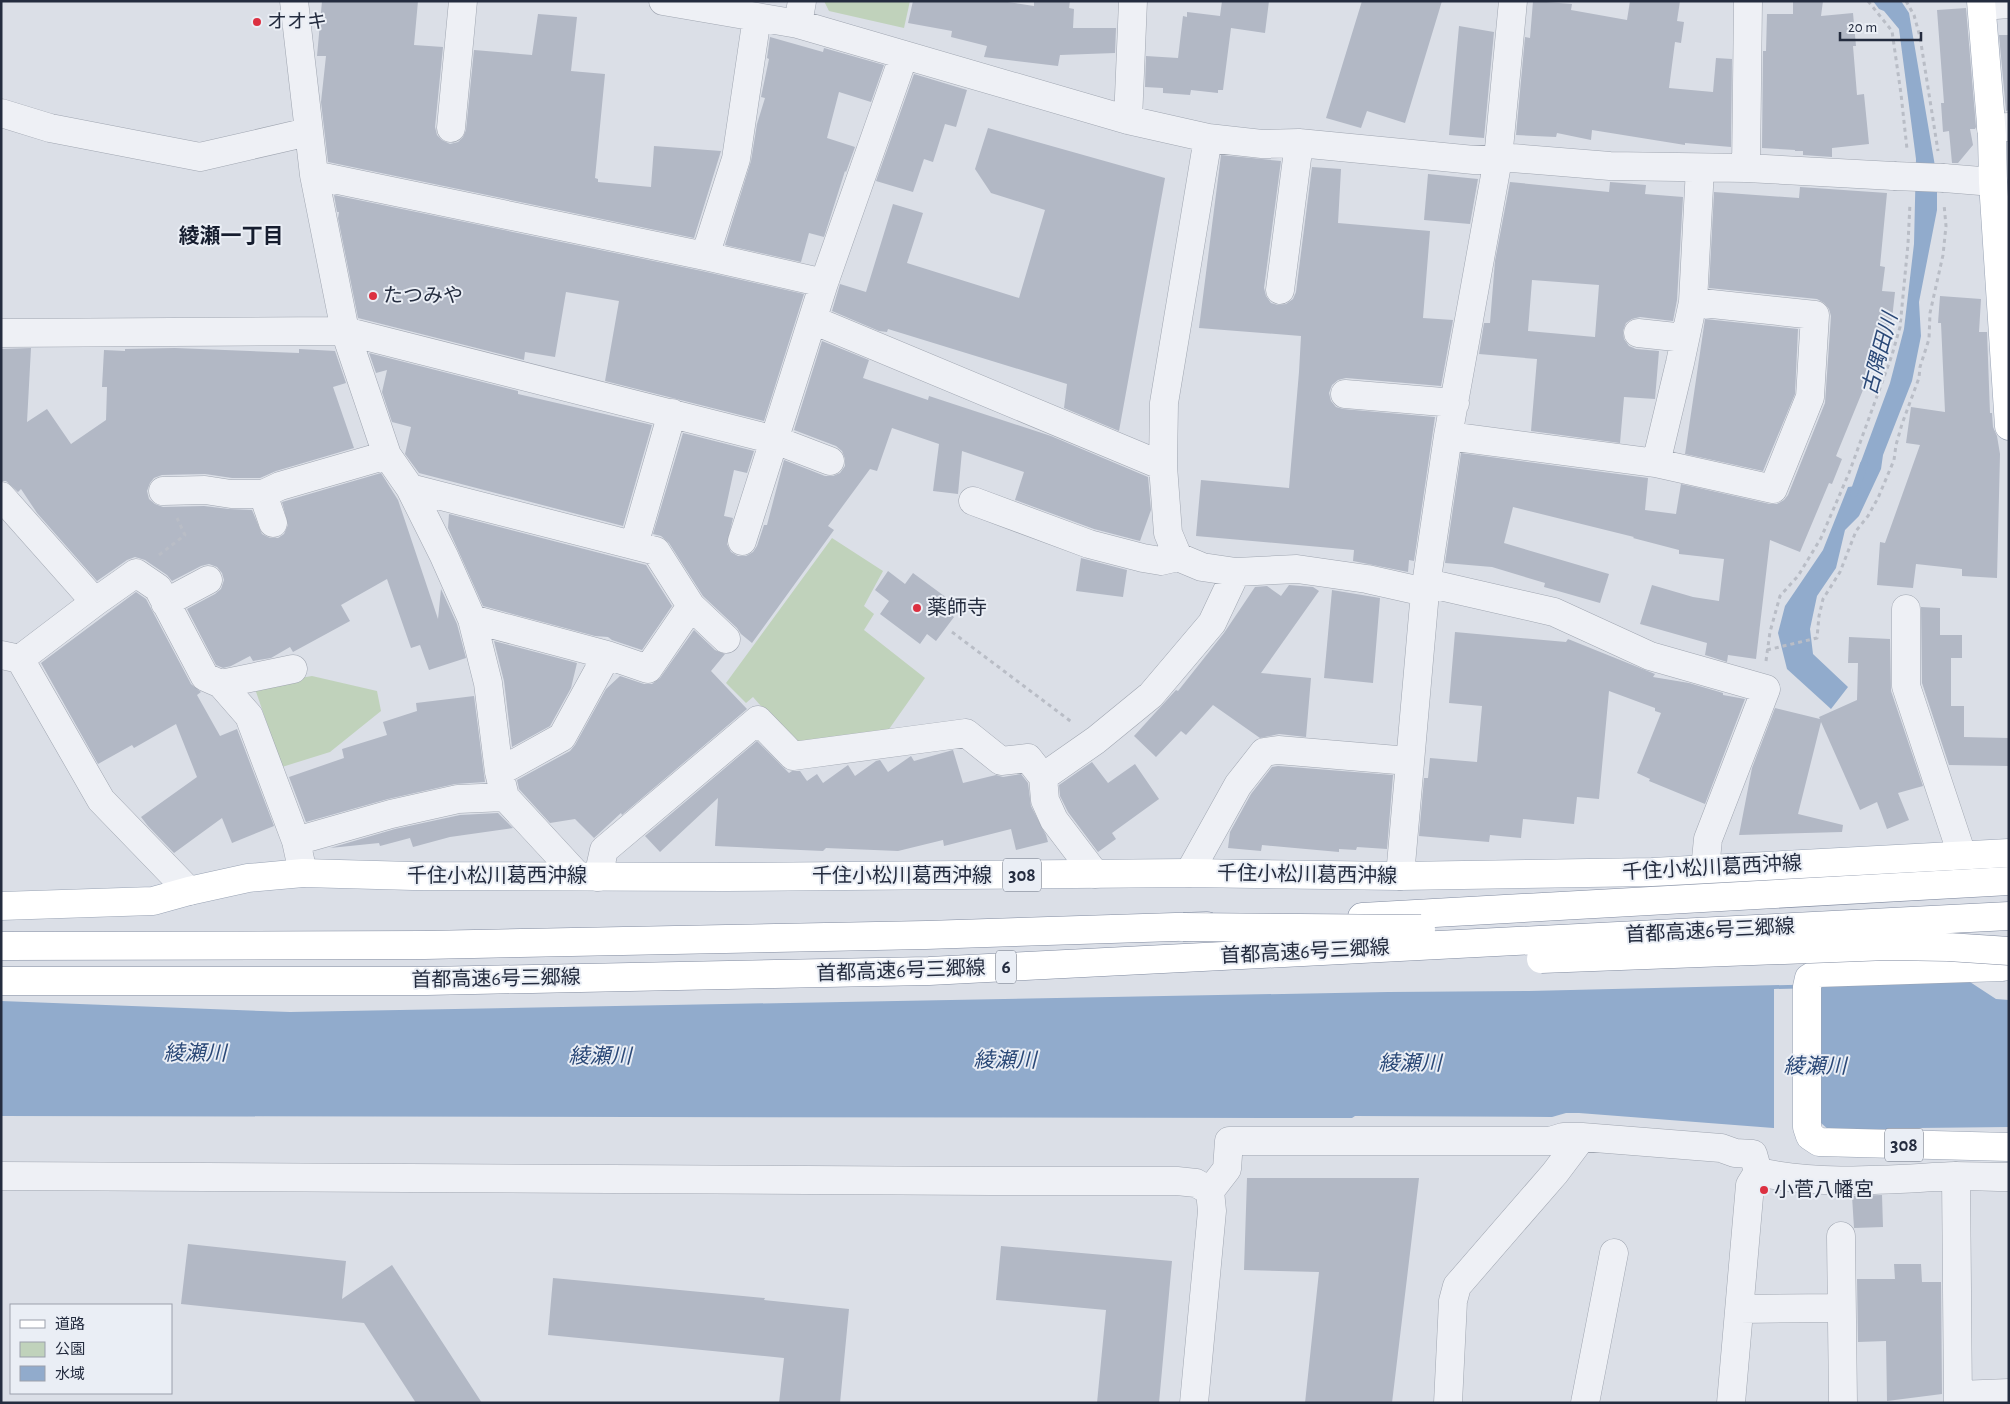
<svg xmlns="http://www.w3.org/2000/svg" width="2010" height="1404" font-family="'Alegreya Sans','Noto Sans JP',sans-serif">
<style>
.green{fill:#c0d2bb}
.water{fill:#91abcc}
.pier{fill:#dbdfe7}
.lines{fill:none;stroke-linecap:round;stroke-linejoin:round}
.stream{stroke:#91abcc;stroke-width:8}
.building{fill:#b2b8c5;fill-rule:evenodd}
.minor-casing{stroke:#a0a6b1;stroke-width:29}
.major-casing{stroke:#99a3b4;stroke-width:29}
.highway-casing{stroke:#818ba0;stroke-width:29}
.path{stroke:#b9bdc6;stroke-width:3;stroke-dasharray:4 4;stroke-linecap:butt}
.minor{stroke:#eef0f5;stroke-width:28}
.major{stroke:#fff;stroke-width:28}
.highway{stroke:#fff;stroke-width:28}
.minor-bridge-casing{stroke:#a0a6b1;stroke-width:29;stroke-linecap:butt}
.highway-bridge-casing{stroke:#818ba0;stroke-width:29;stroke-linecap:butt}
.minor-bridge{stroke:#eef0f5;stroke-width:28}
.highway-bridge{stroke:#fff;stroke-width:28}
.poi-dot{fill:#dc3041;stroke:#eaeef5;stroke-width:2}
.labels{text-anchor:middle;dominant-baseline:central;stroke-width:4;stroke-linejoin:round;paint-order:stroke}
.shield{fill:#eaeef5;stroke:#5f6676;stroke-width:1}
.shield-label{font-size:19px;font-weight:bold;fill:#242c3f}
.poi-label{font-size:20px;fill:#242c3f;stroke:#eaeef5;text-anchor:start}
.street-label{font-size:20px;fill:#242c3f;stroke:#eaeef5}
.neighbourhood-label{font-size:21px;font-weight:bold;fill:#161d2f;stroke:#eaeef5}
.water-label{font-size:21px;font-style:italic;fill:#2a4877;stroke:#eaeef5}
</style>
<rect width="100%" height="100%" fill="#dbdfe7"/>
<path class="green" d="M 824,1 L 910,1 L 904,28 L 829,11 Z
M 832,538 L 883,571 L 864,606 L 874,614 L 864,630 L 925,678 L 887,732 L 795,745 L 753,697 L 746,703 L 726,683 Z
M 312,676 L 377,691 L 381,711 L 330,752 L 282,767 L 254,686 Z"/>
<path class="water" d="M 1873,1 L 1901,1 L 1909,13 L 1937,178 L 1937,210 L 1919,302 L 1921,336 L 1912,381 L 1883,455 L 1881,469 L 1859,516 L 1845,530 L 1836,568 L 1817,596 L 1810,629 L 1813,654 L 1848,687 L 1831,709 L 1787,669 L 1778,633 L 1785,606 L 1823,550 L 1848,487 L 1856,486 L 1861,473 L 1859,467 L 1890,383 L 1904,329 L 1914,244 L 1916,159 L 1899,29 L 1884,11 L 1879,9 Z
M 1912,982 L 1970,982 L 1996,999 L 2009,1000 L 2009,1127 L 1917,1128 L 1826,1132 L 1579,1113 L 1566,1113 L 1552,1117 L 1355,1116 L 1352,1118 L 1,1116 L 1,1001 L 290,1012 L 1388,992 L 1529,991 Z"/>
<path class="pier" d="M 1820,988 L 1821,1123 L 1829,1130 L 1774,1130 L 1774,989 Z"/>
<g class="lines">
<path class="stream" d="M 1854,493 L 1864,464"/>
</g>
<path class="building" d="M 322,1 L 418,1 L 414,45 L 443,47 L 435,127 L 437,135 L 442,140 L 450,144 L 458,142 L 463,137 L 466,130 L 474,50 L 532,55 L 538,14 L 577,17 L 571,71 L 605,74 L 595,178 L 598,179 L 598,182 L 651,187 L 654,146 L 721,151 L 694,238 L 328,162 L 321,102 L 326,56 L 317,56 Z
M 913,1 L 1001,1 L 1034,6 L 1034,1 L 1070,1 L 1069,8 L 1074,9 L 1073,28 L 1116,28 L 1115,53 L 1060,55 L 1058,66 L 984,57 L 987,46 L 951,37 L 952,31 L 908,23 Z
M 1222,1 L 1269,1 L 1265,33 L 1231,28 L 1223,90 L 1218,90 L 1218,93 L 1191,90 L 1190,95 L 1163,93 L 1163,88 L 1145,87 L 1146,56 L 1178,58 L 1183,16 L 1187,17 L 1187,12 L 1220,16 Z
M 1362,1 L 1442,1 L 1405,123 L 1367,111 L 1361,128 L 1326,118 Z
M 1533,1 L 1572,4 L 1571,10 L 1627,20 L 1630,1 L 1680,1 L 1677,21 L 1684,22 L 1681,43 L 1675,42 L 1669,88 L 1713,92 L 1716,58 L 1732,59 L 1731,147 L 1685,143 L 1685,145 L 1592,130 L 1591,140 L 1557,133 L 1556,137 L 1516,135 L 1525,37 L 1530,38 Z
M 1793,1 L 1823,1 L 1821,16 L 1853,13 L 1856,46 L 1853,46 L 1857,95 L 1864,94 L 1869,144 L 1832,148 L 1832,157 L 1803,155 L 1803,151 L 1795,151 L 1795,150 L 1762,148 L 1763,51 L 1766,51 L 1767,14 L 1793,14 Z
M 1966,8 L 1976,127 L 1975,129 L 1970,129 L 1973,145 L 1958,163 L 1952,163 L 1949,131 L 1943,132 L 1941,103 L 1944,103 L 1937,10 Z
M 1459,26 L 1494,32 L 1484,138 L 1449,135 Z
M 1999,35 L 2009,35 L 2009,110 L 2006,111 Z
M 770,37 L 823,52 L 824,48 L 884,65 L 871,102 L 839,92 L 827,138 L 855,147 L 846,172 L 845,171 L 824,237 L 809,233 L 801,262 L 725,245 L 751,161 L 757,124 L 765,98 L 761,97 L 769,59 L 767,58 Z
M 914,74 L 967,90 L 956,127 L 945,124 L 933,162 L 924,159 L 913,192 L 876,181 Z
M 988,128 L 1165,178 L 1119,431 L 1064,408 L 1067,384 L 888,329 L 887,332 L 879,331 L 832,311 L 840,284 L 866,292 L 893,204 L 923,213 L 907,263 L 1019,298 L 1045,210 L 991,193 L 975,169 Z
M 1221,155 L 1281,161 L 1264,288 L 1266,296 L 1271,303 L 1278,305 L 1286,304 L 1293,299 L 1296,292 L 1312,167 L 1341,169 L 1338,223 L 1430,231 L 1423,318 L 1453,320 L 1441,386 L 1346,378 L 1338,380 L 1332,385 L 1329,393 L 1331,401 L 1336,407 L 1343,409 L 1435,417 L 1414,561 L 1409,560 L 1408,572 L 1353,561 L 1354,550 L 1196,536 L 1201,480 L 1289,488 L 1299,372 L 1301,336 L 1199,328 Z
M 1428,174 L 1478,179 L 1470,224 L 1424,220 Z
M 1510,182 L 1609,192 L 1610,182 L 1646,185 L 1645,194 L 1683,197 L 1677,300 L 1673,321 L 1640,317 L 1632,319 L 1626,323 L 1623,331 L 1624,339 L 1629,346 L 1636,349 L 1659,351 L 1655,399 L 1624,397 L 1620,443 L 1531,431 L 1537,359 L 1479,354 L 1484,323 L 1490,323 L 1495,261 ZM 1532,280 L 1599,285 L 1595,337 L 1528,331 Z
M 1800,187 L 1887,193 L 1880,266 L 1885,267 L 1882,291 L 1895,292 L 1892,319 L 1836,456 L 1842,459 L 1832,484 L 1829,483 L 1800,552 L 1770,540 L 1756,659 L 1728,655 L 1727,662 L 1705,655 L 1707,643 L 1640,624 L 1652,585 L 1693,597 L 1719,601 L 1724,559 L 1679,554 L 1679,550 L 1633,538 L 1634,537 L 1513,507 L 1504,543 L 1609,574 L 1600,603 L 1544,587 L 1545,583 L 1492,567 L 1445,563 L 1461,453 L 1648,478 L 1645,510 L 1676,514 L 1681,484 L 1770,504 L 1777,504 L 1784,500 L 1788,495 L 1825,403 L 1831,316 L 1829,309 L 1824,303 L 1817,299 L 1709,288 L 1714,192 L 1799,198 Z
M 334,195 L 702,271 L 804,294 L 764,421 L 605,381 L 619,301 L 566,292 L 555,357 L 525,352 L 524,360 L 358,318 L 338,218 L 339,212 L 337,212 Z
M 1940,296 L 1981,299 L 1979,332 L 1987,332 L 1990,413 L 1992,413 L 1993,427 L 1997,436 L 2000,454 L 1997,578 L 1962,576 L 1962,569 L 1916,564 L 1913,588 L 1877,585 L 1880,542 L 1885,543 L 1920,445 L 1906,443 L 1911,407 L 1945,412 L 1941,323 L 1938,323 Z
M 1705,319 L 1798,329 L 1795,394 L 1763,471 L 1685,454 Z
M 822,341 L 869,360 L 863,378 L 928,400 L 929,396 L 1051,436 L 1148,477 L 1151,510 L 1140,541 L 1094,529 L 1015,500 L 1024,472 L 962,451 L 958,494 L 933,491 L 939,444 L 892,428 L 877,471 L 870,469 L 828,526 L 834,530 L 752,643 L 741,634 L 737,628 L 703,596 L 669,543 L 661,536 L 653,534 L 683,433 L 754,451 L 747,473 L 734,470 L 724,516 L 733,518 L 727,544 L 731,552 L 738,556 L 746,556 L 753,552 L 757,546 L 764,525 L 767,525 L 784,460 L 825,476 L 833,476 L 840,473 L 845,466 L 845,459 L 842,451 L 836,446 L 794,430 Z
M 31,348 L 27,422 L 47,409 L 71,444 L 106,420 L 107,387 L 102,387 L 104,350 L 125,351 L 125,349 L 175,348 L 299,353 L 299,349 L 335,351 L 346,383 L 333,387 L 354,448 L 276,471 L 260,478 L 232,478 L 205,474 L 162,475 L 154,478 L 150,483 L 147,491 L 149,499 L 155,504 L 163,507 L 204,506 L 229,509 L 252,510 L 262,534 L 270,538 L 278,538 L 284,534 L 288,525 L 282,502 L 381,473 L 398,500 L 438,619 L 441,589 L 457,624 L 466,658 L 429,670 L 420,645 L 411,648 L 387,579 L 341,605 L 350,621 L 293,652 L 290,647 L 271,658 L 253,661 L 250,656 L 231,666 L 223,668 L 216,665 L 187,609 L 215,594 L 221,589 L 224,580 L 222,573 L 217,567 L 209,564 L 201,566 L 172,581 L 167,575 L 145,560 L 135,557 L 127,560 L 97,581 L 37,513 L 21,489 L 18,492 L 6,481 L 1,481 L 1,349 Z
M 369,353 L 518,391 L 518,394 L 652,425 L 623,526 L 419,473 L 405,454 L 411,427 L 392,422 L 382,392 L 387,370 L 376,373 Z
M 449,514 L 646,565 L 672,606 L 642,650 L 612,640 L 608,637 L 595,636 L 483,606 L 448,528 Z
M 1081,558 L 1127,570 L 1123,597 L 1076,591 Z
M 888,571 L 905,584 L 913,573 L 951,601 L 945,610 L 954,617 L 936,641 L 927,634 L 920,644 L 880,614 L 889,601 L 875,590 Z
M 1289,585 L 1313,587 L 1319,591 L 1261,673 L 1311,678 L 1306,737 L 1279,734 L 1260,738 L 1213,705 L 1186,735 L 1181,731 L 1156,757 L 1134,736 L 1176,690 L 1178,691 L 1224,633 L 1255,587 L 1267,586 L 1281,596 Z
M 1332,590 L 1380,598 L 1373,683 L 1324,678 Z
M 136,592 L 146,599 L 191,684 L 201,692 L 197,695 L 220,736 L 237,729 L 274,826 L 232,843 L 222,818 L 174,853 L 148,826 L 141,817 L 197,777 L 176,724 L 134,748 L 132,745 L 98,764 L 41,663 Z
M 1921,607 L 1940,608 L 1940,635 L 1962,635 L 1962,658 L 1951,658 L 1951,706 L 1964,706 L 1964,737 L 2009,738 L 2009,766 L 1949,765 L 1922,683 Z
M 694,630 L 715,650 L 725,654 L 711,671 L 747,709 L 622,815 L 621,813 L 594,838 L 575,819 L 550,823 L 519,789 L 517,780 L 570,751 L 575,745 L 606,689 L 620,676 L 644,684 L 652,684 L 660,678 Z
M 1455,632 L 1566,642 L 1568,639 L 1655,674 L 1653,677 L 1689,683 L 1723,693 L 1723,695 L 1745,699 L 1705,804 L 1649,781 L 1650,779 L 1637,773 L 1661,713 L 1655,711 L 1655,708 L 1609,691 L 1599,799 L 1577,797 L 1574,824 L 1523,819 L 1521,838 L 1490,835 L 1489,842 L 1419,836 L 1424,778 L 1428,778 L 1430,758 L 1477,762 L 1482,706 L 1449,703 Z
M 1849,637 L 1890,639 L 1891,691 L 1923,786 L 1898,793 L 1909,820 L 1887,829 L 1877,802 L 1860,810 L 1821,722 L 1798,814 L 1843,825 L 1842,832 L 1739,835 L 1752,768 L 1775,708 L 1820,719 L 1819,717 L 1857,700 L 1858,663 L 1848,663 Z
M 494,641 L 577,663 L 571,688 L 550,726 L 512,747 L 504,681 Z
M 474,696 L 485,782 L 455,784 L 388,799 L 306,822 L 289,777 L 344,758 L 342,749 L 387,735 L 383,722 L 417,711 L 416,703 Z
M 757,741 L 789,773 L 792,771 L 800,771 L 807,781 L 817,774 L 823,783 L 848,765 L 855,776 L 876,761 L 880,760 L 888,772 L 911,756 L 914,761 L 953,750 L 963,783 L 996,775 L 1003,777 L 1021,774 L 1028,783 L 1031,806 L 1046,835 L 1048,842 L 1016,850 L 1011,829 L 944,846 L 943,840 L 898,851 L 826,848 L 823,851 L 715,846 L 718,798 L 660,852 L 645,836 Z
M 1092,762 L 1108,783 L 1135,764 L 1159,799 L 1112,833 L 1116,839 L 1098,852 L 1068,812 L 1060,796 L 1059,785 Z
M 1278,766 L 1393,775 L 1387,849 L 1357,847 L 1356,850 L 1339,849 L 1339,852 L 1262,845 L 1261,851 L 1228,848 L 1230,832 L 1251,794 L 1272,767 Z
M 498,813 L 513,828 L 450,837 L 413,847 L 410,838 L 380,846 L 379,843 L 330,848 L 395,829 L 460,815 Z
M 1247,1178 L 1419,1178 L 1392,1403 L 1305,1403 L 1319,1272 L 1244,1270 Z
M 1882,1195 L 1883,1227 L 1854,1228 L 1852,1196 Z
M 188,1244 L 346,1261 L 342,1299 L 392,1265 L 482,1403 L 416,1403 L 364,1323 L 181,1304 Z
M 1001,1246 L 1172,1261 L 1159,1403 L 1097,1403 L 1106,1310 L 996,1300 Z
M 1894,1264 L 1921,1264 L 1922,1282 L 1941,1282 L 1942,1394 L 1887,1401 L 1886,1341 L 1858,1342 L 1857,1279 L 1895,1279 Z
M 553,1278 L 765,1298 L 764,1300 L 849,1309 L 840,1403 L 779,1403 L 784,1358 L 548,1335 Z"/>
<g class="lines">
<g class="minor-casing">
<path id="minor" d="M 294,1 L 314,175 L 345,331 L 387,455 L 410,488 L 444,556 L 472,619 L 488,683 L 499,772 L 505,797 L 578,876
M 663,1 L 798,24 L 1128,120 L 1208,138 L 1262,144 L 1299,143 L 1474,160 L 1512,158 L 1610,166 L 1746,168 L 1894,176
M 1982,6 L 2009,4
M 798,24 L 802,1
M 1,113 L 50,128 L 200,157 L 308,132
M 1128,120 L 1133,1
M 451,128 L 463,1
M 1991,128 L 2009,127
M 1746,168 L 1748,1
M 314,175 L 705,256 L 824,283
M 1944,178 L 1993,182
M 705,256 L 736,159 L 757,17
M 1280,290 L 1299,143
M 813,320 L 1163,466
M 1,333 L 345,331 L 775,440 L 830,461
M 1638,333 L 1685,338
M 1345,394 L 1455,403
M 1448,436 L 1656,463 L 1773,489 L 1810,397 L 1815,315 L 1693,302
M 1656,463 L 1680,363 L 1693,302 L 1700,168
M 410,488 L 656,551 L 691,606 L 726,639
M 163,491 L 205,490 L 231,494 L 263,494 L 280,486 L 387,455
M 263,494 L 273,523
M 1,496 L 95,602
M 973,501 L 1089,544 L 1143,558 L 1161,561 L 1178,557 L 1202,567 L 1236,572 L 1297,569 L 1367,579 L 1425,592
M 742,541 L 824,283 L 904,55
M 634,545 L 672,413
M 1178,557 L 1168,533 L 1163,466 L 1164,403 L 1208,138
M 1427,583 L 1554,612 L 1650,656 L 1766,689 L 1708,839 L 1705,869
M 165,603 L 208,580
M 1906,609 L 1906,686 L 1962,855
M 472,619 L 607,655 L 648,669 L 691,606
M 1,655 L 20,659 L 101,800 L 189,891
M 20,659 L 95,602 L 136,573 L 158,588 L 205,677 L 221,684 L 249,716 L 296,841 L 303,873
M 221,684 L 293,669
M 499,772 L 562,737 L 607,655
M 1043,777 L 1096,740 L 1151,695 L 1212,623 L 1236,572
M 296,841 L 391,814 L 458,799 L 505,797
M 1189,873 L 1238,785 L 1264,752 L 1278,750 L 1409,761
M 1400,876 L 1425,592 L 1448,436 L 1498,159 L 1513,1
M 598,877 L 604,850 L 758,720 L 793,756 L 966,733 L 1001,761 L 1028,758 L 1043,777 L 1045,800 L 1054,820 L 1095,874
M 1,1176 L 990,1181 L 1177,1181 L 1196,1183 L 1210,1191 L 1212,1211 L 1194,1403
M 1956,1176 L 1958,1403
M 1210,1191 L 1227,1169 L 1229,1141 L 1550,1141 L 1563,1137 L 1582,1137 L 1721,1148 L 1735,1153 L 1753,1154 L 1758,1172 C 1823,1186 1889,1179 1955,1176 C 1973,1176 1991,1177 2009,1177
M 1841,1236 L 1843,1403
M 1740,1309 L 1841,1308
M 1958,1395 L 2009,1393
M 1448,1403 L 1453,1301 L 1457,1286 L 1555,1173 L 1582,1137
M 1585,1403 L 1614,1253
M 1731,1403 L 1750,1185 L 1758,1172"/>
</g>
<g class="major-casing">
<path id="major" d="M 1981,1 L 1992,136 L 1993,182 L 2009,426
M 1,906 L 153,901 L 189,891 L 248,878 L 303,873 L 413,876 L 726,877 L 1189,873 L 1400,876 L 1652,872 L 2009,853
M 2009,965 L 2002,967 L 1817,973 L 1809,978 L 1807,987 L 1807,1127 L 1810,1136 L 1819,1142 L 2009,1147"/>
</g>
<g class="highway-casing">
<path id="highway" d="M 1362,917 L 2009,881
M 1,946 L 425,945 L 926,935 L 1207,926"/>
</g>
<path class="path" d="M 1868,1 L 1892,31 L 1901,94 L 1907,149
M 1906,1 L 1914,15 L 1920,37 L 1938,151
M 159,555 L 185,535 L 177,518
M 952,632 L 1073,723
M 1767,650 L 1817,638 L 1819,616 L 1823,599 L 1840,572 L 1856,531 L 1868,516 L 1878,498 L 1894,460 L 1896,445 L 1902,424 L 1919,378 L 1920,367 L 1929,339 L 1930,313 L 1943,255 L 1946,226 L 1944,204
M 1766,661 L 1770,632 L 1780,596 L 1798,576 L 1821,538 L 1849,473 L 1892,355 L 1900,327 L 1908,244 L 1910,203"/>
<use href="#minor" class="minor"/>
<use href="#major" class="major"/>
<use href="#highway" class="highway"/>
<g class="minor-bridge-casing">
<path id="minor-bridge" d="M 1894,176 L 1944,178"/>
</g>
<g class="highway-bridge-casing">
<path id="highway-bridge" d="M 1183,927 L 1421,929
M 1541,959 L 1888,946 L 1948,947 L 2009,951
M 1,981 L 427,981 L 929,971 L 2009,916"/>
</g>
<use href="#minor-bridge" class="minor-bridge"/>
<use href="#highway-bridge" class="highway-bridge"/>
</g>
<g class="poi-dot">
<circle cx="257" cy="22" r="5"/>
<circle cx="373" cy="296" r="5"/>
<circle cx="917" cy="608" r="5"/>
<circle cx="1764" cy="1190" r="5"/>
</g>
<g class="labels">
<g class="shield">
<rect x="1003" y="858.5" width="38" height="33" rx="4"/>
<rect x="996" y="950.5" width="20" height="33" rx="4"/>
<rect x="1885" y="1128.5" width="38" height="33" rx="4"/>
</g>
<g class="shield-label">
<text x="1022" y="875">308</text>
<text x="1006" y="967">6</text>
<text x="1904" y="1145">308</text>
</g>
<g class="poi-label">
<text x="267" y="22">オオキ</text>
<text x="383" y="296">たつみや</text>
<text x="927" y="608">薬師寺</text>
<text x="1774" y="1190">小菅八幡宮</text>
</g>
<g class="street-label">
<text transform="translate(1712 868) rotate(-3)">千住小松川葛西沖線</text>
<text transform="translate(1307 875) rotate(1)">千住小松川葛西沖線</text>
<text x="497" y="876">千住小松川葛西沖線</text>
<text x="902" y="876">千住小松川葛西沖線</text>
<text transform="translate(1710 931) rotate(-3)">首都高速6号三郷線</text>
<text transform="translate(1305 952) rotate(-3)">首都高速6号三郷線</text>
<text transform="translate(901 971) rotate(-2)">首都高速6号三郷線</text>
<text transform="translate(496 979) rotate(-1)">首都高速6号三郷線</text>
</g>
<g class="neighbourhood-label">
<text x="231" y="236">綾瀬一丁目</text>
</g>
<g class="water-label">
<text transform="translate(1880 354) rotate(-75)">古隅田川</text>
<text x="195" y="1053">綾瀬川</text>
<text x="600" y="1056">綾瀬川</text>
<text x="1005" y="1060">綾瀬川</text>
<text x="1410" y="1063">綾瀬川</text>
<text x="1815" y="1066">綾瀬川</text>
</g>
</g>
<rect width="2010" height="1404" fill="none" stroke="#242c3f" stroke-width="5"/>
<rect x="10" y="1304" width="162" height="90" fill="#eaeef5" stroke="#9ba0ac"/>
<rect x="20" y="1320" width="25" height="8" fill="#ffffff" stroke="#9ba0ac"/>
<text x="55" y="1329" font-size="15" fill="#242c3f">道路</text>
<rect x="20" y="1342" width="25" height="15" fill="#c0d2bb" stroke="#9ba0ac"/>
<text x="55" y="1354" font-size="15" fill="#242c3f">公園</text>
<rect x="20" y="1366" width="25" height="15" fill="#91abcc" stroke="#9ba0ac"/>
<text x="55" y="1379" font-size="15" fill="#242c3f">水域</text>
<path d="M1840 32v8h81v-8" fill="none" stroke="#242c3f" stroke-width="2.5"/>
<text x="1848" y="32" font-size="15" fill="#242c3f" stroke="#eaeef5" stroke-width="4" paint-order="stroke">20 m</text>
</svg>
